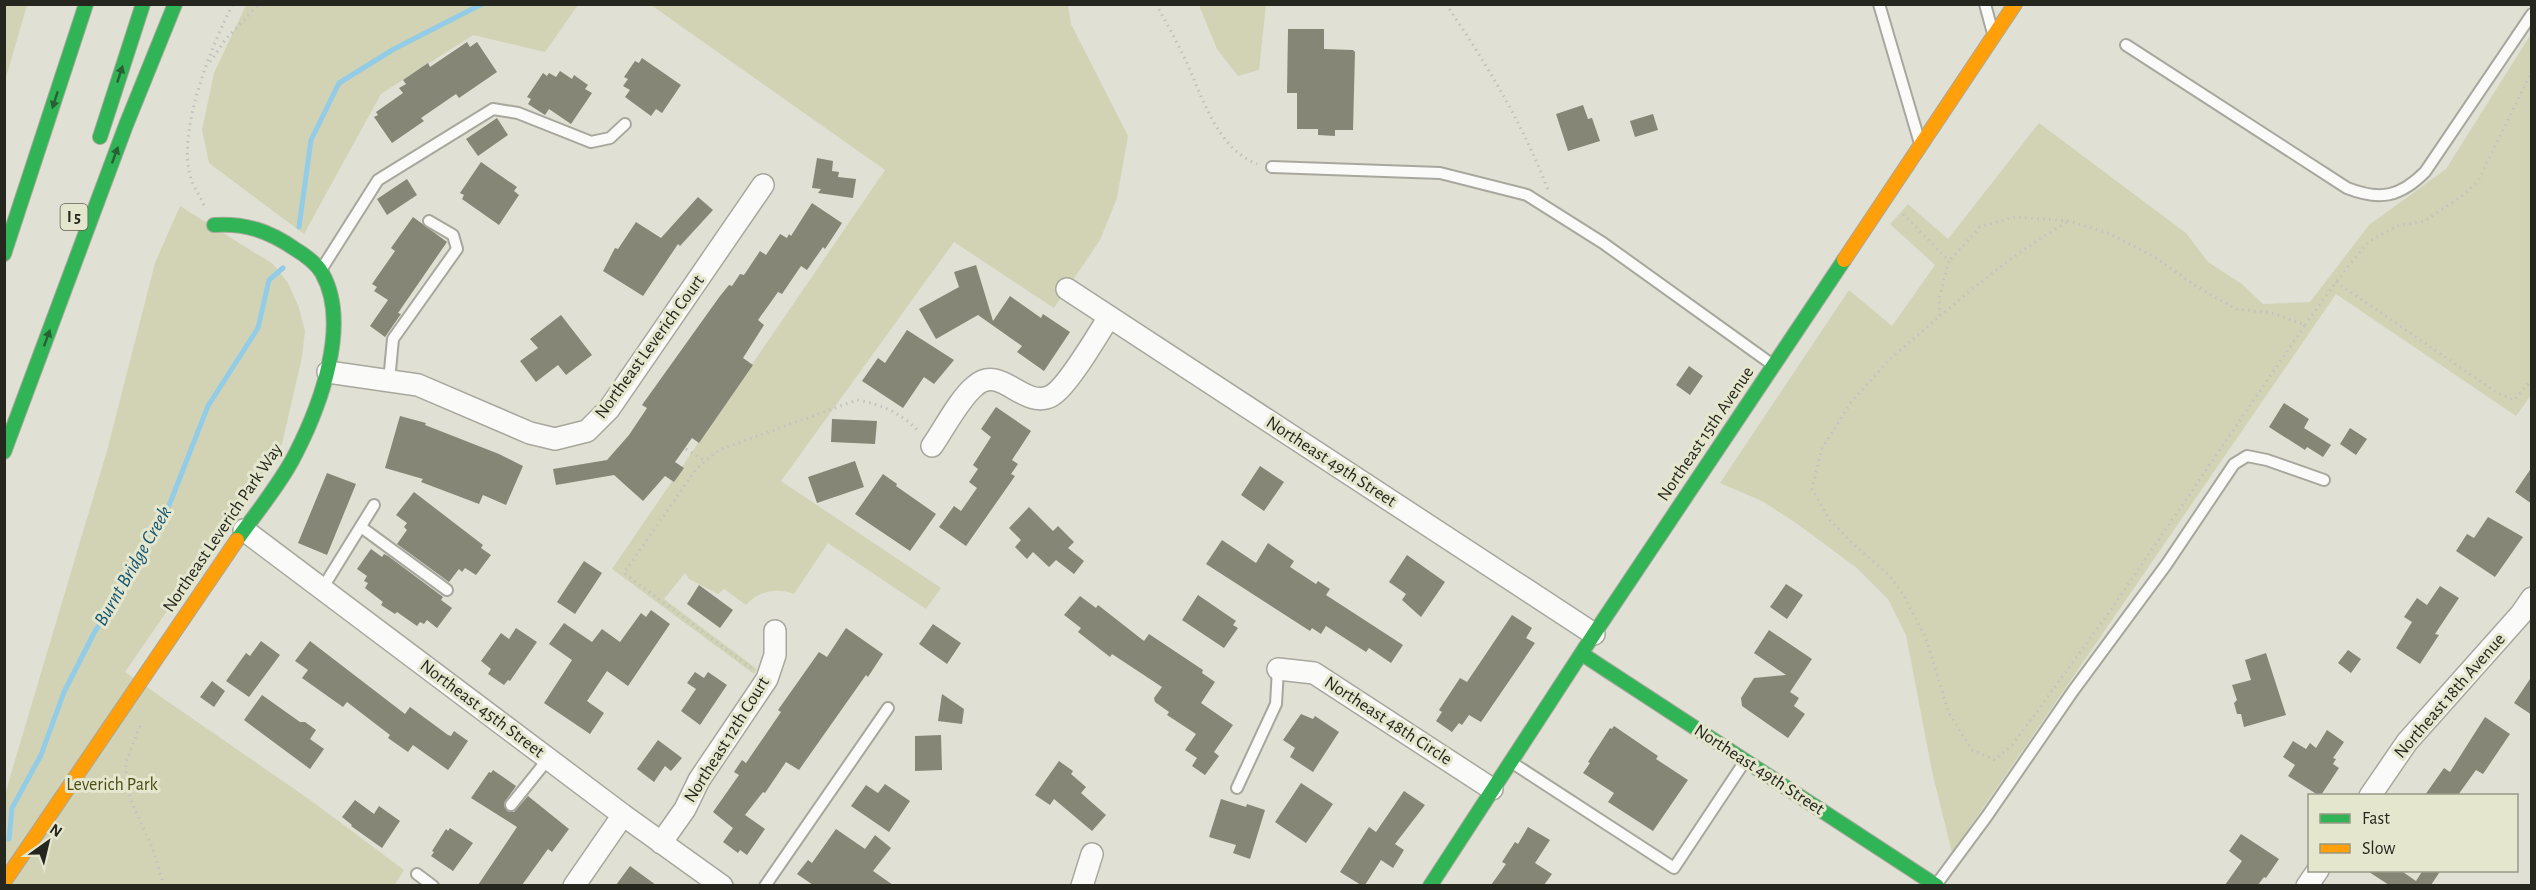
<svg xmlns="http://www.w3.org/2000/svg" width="2536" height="890" font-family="'Alegreya Sans',sans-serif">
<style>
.green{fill:#d2d3b5}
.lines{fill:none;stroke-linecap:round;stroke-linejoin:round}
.stream{stroke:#93cce6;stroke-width:5}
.building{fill:#858675}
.lane-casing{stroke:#a7a79d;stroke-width:14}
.street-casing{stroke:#a7a79d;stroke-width:24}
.fast-casing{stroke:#a7a79d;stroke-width:16}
.slow-casing{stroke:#a7a79d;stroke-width:16}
.path{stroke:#c1c2be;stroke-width:3;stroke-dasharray:1.5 4.5;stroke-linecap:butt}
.lane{stroke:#fafaf9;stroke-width:10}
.street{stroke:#fafaf9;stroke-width:21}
.fast{stroke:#30b455;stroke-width:14}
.slow{stroke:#ff9f0a;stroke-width:14}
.oneway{fill:#295f33}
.labels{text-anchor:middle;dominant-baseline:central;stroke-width:6;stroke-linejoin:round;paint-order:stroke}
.shield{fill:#e5e6ce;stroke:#5f6052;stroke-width:1.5}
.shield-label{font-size:16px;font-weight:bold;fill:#25261d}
.street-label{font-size:18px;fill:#25261d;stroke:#e5e6ce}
.park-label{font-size:18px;fill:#4c4d13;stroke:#e5e6ce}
.water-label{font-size:20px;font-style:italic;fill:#155672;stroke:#e5e6ce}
</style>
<rect width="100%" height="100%" fill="#e0e0d4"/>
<path class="green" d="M 5,4 L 27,5 L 5,81 L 4,5 Z
M 246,5 L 578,5 L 545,52 L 473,35 L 381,94 L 304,234 L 209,163 L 202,130 L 214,73 Z
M 651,5 L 1068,5 L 1071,24 L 1128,136 L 1117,198 L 1100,240 L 1054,308 L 954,242 L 781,481 L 941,588 L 926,609 L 828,543 L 794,594 C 777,587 758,591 746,605 L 724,589 L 718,594 L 689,579 L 685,573 L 664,599 L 757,669 L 754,674 L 612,569 L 885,170 Z
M 1199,5 L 1266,5 L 1259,70 L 1238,76 L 1217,49 Z
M 2531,34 L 2531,395 L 2516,416 L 2336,294 L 1952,853 L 1932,771 L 1906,635 L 1888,599 L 1857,568 L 1796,523 L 1762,501 L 1720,483 L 1849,290 L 1892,326 L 1935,265 L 1890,224 L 1908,204 L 1948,239 L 2039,123 L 2186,233 L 2208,262 L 2242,284 L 2263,304 L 2310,302 L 2369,225 L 2446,169 Z
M 180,206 L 273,264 L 288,283 L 299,308 L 305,331 L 302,357 L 282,444 L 125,672 L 313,802 L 404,870 L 394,886 L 5,886 L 5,794 L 107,451 L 155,263 Z"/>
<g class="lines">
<path class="stream" d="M 299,227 L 311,140 L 339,83 L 394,49 L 482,4
M 9,839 L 12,808 L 41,755 L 64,692 L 94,633 L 161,526 L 208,406 L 258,328 L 269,280 L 283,268"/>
</g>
<path class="building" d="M 1288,29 L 1324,29 L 1324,49 L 1353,50 L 1355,52 L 1353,130 L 1335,130 L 1335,136 L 1318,135 L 1318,129 L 1297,129 L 1297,93 L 1287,93 Z
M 467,42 L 470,47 L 477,42 L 497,72 L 459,98 L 456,94 L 421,118 L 424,121 L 392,143 L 374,117 L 378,115 L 376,112 L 403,93 L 399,88 L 406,84 L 403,80 L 428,63 L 430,67 Z
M 642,58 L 681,85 L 662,113 L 656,109 L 651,116 L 625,97 L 630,90 L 623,86 L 628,79 L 624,77 L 635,61 L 639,63 Z
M 560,71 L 572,79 L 574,75 L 588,85 L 585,89 L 592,93 L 571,124 L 549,109 L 545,115 L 528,104 L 531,99 L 527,97 L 543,73 L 547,76 L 549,73 L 556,77 Z
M 1583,105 L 1588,119 L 1592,118 L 1600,141 L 1568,151 L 1556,114 Z
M 1653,114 L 1658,130 L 1635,137 L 1630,121 Z
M 497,118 L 508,135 L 478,156 L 466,139 Z
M 817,158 L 833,161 L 832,171 L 839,172 L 838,177 L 856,179 L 853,198 L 818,193 L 821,189 L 812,188 Z
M 481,162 L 517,187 L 514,191 L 519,195 L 499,225 L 462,199 L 464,195 L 460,193 Z
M 407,179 L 417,195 L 387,215 L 377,199 Z
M 698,197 L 713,210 L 680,246 L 678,244 L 643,296 L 603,271 L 615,248 L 618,249 L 636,222 L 661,238 Z
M 812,203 L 842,223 L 825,249 L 823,247 L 807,270 L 801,266 L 782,294 L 778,292 L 758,320 L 764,325 L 743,358 L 753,365 L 699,443 L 692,438 L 675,462 L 684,468 L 674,482 L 665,476 L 643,501 L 614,475 L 556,485 L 553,469 L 607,460 L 629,435 L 647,408 L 642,405 L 720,296 L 729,285 L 732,286 L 740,274 L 744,275 L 760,251 L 766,255 L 780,234 L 787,238 L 789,234 L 791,236 Z
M 413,217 L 447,242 L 398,313 L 401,314 L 385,337 L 370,326 L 388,300 L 374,291 L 377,287 L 372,284 L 395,251 L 391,248 Z
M 976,265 L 993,321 L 1010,296 L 1041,318 L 1043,314 L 1070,332 L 1044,371 L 1017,352 L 1022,346 L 978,315 L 936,339 L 919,309 L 959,287 L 954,272 Z
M 561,315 L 592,355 L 566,375 L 558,365 L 536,382 L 520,361 L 538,348 L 530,339 Z
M 907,330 L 954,360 L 934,384 L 924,377 L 903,408 L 862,381 L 878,358 L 885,363 Z
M 1689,366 L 1703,376 L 1690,395 L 1676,385 Z
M 2284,403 L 2309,419 L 2304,428 L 2331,445 L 2323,457 L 2307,447 L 2305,450 L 2269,427 Z
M 996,407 L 1031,431 L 1012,460 L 1018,464 L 1011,474 L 1015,476 L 966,546 L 939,527 L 954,506 L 961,511 L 977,488 L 969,482 L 978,469 L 973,465 L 991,437 L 981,429 Z
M 400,416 L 426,423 L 425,425 L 499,454 L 523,466 L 506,505 L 483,495 L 479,504 L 421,482 L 423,479 L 385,468 Z
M 832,419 L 877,421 L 875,444 L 831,442 Z
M 2350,428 L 2367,439 L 2356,455 L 2340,444 Z
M 855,461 L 864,487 L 817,503 L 808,477 Z
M 1260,466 L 1284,482 L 1264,511 L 1241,495 Z
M 2532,467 L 2532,504 L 2515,492 Z
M 327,473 L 356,484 L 327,555 L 298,543 Z
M 883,474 L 897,484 L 896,486 L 936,514 L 910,551 L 855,514 Z
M 414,492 L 483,545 L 481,548 L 491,555 L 476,575 L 465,568 L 462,572 L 459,569 L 449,582 L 397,544 L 407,530 L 404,527 L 407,523 L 396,515 Z
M 1029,507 L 1053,531 L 1058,526 L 1074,542 L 1068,548 L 1084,561 L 1074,574 L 1056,560 L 1049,567 L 1033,552 L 1027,559 L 1015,547 L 1021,540 L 1009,528 Z
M 2488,517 L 2523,537 L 2495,577 L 2456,551 L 2467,534 L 2474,538 Z
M 1222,540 L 1256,563 L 1268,543 L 1294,561 L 1290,567 L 1316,584 L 1318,581 L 1330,589 L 1326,595 L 1403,645 L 1391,663 L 1369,648 L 1366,652 L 1326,626 L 1321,634 L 1312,628 L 1310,631 L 1206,564 Z
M 371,549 L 382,557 L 384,554 L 388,556 L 443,597 L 441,600 L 452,608 L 437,628 L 427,620 L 424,624 L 420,622 L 417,626 L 397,612 L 395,614 L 381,605 L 383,602 L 365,588 L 368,583 L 364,581 L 367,576 L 357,569 Z
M 1407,555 L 1445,582 L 1421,617 L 1402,600 L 1406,594 L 1389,582 Z
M 584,561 L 602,573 L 575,614 L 557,602 Z
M 1786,584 L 1803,595 L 1787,619 L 1770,607 Z
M 699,585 L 733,610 L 720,628 L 687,604 Z
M 2440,586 L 2459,598 L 2435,634 L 2439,635 L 2420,664 L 2396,648 L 2412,622 L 2404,617 L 2417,598 L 2427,605 Z
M 1198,595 L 1236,621 L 1233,625 L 1238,628 L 1224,648 L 1182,620 Z
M 1080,596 L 1096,608 L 1098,605 L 1144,641 L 1149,634 L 1203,670 L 1202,673 L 1215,682 L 1201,703 L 1233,725 L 1214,752 L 1219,756 L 1205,775 L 1192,766 L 1197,758 L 1185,750 L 1196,734 L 1167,715 L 1169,712 L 1155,702 L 1154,698 L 1162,687 L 1112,654 L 1110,657 L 1078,632 L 1081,628 L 1064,615 Z
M 651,610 L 670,624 L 628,686 L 607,671 L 587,701 L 604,713 L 590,734 L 544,703 L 572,660 L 549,644 L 564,623 L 592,642 L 602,629 L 620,642 L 641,613 L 646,617 Z
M 1512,615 L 1532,628 L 1526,638 L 1535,643 L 1481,722 L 1469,715 L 1462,725 L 1459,723 L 1452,732 L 1436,721 L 1442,712 L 1439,710 L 1460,678 L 1467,682 Z
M 933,624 L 961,643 L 947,664 L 919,644 Z
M 516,628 L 537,642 L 510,681 L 508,680 L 504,685 L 488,674 L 491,669 L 481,661 L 501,633 L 509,639 Z
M 846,628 L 883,654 L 868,677 L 866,675 L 799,770 L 786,762 L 765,793 L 763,792 L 745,815 L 765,829 L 747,855 L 740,850 L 738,853 L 723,842 L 733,828 L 713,812 L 739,775 L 734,772 L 742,760 L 746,763 L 781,712 L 778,710 L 819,652 L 827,657 Z
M 1769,630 L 1812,659 L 1790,692 L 1799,698 L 1794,706 L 1805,714 L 1788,738 L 1742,706 L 1741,698 L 1754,678 L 1786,675 L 1754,653 Z
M 261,641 L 280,655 L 249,697 L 226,681 L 246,653 L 250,656 Z
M 310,641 L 405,714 L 410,707 L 448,735 L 451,736 L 454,731 L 468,741 L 451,766 L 448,770 L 413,745 L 408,752 L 388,738 L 390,735 L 347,702 L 343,707 L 302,678 L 308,670 L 295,661 Z
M 2348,650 L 2361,659 L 2351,673 L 2338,663 Z
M 2266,653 L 2286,715 L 2244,727 L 2241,714 L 2237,714 L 2234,703 L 2237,700 L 2232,685 L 2251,680 L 2245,660 Z
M 695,672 L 704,678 L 708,672 L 727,685 L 700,725 L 681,711 L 696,689 L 687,683 Z
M 2532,676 L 2532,715 L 2514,703 Z
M 212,681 L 225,691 L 214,707 L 200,697 Z
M 942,694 L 964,709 L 962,724 L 938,721 Z
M 262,695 L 300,722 L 305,722 L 316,730 L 310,739 L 324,749 L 310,769 L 244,720 Z
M 1301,714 L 1313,719 L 1315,716 L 1339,732 L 1313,772 L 1290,757 L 1295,748 L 1283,740 Z
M 2485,717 L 2510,734 L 2483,774 L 2476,770 L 2458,795 L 2425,795 L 2444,768 L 2450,772 Z
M 1614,726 L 1658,756 L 1656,759 L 1688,780 L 1653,831 L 1608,802 L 1614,793 L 1583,773 L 1590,763 L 1588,762 L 1610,728 L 1612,729 Z
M 2327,730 L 2344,742 L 2333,758 L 2336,759 L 2333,764 L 2339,768 L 2321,795 L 2318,795 L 2288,776 L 2295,765 L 2283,757 L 2293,741 L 2306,749 L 2310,743 L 2316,748 Z
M 941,735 L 942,770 L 915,771 L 915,736 Z
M 658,740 L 682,758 L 671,771 L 665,766 L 654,782 L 637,769 Z
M 1059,761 L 1073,771 L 1071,774 L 1086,787 L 1081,793 L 1106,815 L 1092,831 L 1054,799 L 1050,805 L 1035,795 Z
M 493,770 L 516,786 L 504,803 L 507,811 L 514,812 L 528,796 L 569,829 L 552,852 L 548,849 L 522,885 L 478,885 L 517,827 L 471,798 L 489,772 L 491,773 Z
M 1301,783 L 1333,804 L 1306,843 L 1275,822 Z
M 885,784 L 910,801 L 889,832 L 851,806 L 866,785 L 878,793 Z
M 1404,791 L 1425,805 L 1395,844 L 1404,850 L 1393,868 L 1381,860 L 1365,885 L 1361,885 L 1340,872 L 1369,827 L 1376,832 Z
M 1221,799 L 1246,807 L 1247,804 L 1265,810 L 1250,859 L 1233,853 L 1236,845 L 1209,837 Z
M 355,800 L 374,814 L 379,806 L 400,821 L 382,848 L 351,826 L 352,825 L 342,817 Z
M 1528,827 L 1550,840 L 1535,863 L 1552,874 L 1544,885 L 1491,885 L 1506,864 L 1502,862 L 1515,842 L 1518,844 Z
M 450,828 L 473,843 L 453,871 L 431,856 L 434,852 L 432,851 L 446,829 L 448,831 Z
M 836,829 L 865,849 L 875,835 L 891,848 L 873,871 L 893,885 L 813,885 L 797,874 L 808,860 L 812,863 Z
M 2241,834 L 2279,859 L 2266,878 L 2264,877 L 2258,885 L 2225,885 L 2242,861 L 2229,851 Z
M 630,866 L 656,885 L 616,885 Z
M 2366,870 L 2400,870 L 2416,881 L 2423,870 L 2441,870 L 2431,885 L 2389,885 Z"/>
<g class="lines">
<g class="lane-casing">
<path id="lane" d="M 1879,4 L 1919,140
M 1985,4 L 1992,30
M 2126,45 L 2347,188 C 2380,201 2400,197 2425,172 L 2532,14
M 1272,167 L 1440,173 L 1527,195 L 1603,243 L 1773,365
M 321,270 L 378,180 L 493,109 L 518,113 L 591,142 L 610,138 L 625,124
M 389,381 L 393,339 L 457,249 L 453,235 L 429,221
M 361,527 L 447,590
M 322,589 L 374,505
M 1511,762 L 1674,868 L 1745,761
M 1237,788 L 1276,704 L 1278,669
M 511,805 L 548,759
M 417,874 L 433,886
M 1936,885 L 1987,816 L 2073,691 L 2166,565 L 2234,464 L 2247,456 L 2267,460 L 2324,480
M 765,886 L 888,708"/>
</g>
<g class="street-casing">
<path id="street" d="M 1067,289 L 1594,634
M 328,372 L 418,385 L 530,433 L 555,439 L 587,431 L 609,409 L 763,185
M 932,446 C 944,429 959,399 975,386 C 1001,363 1023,410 1051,396 C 1067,388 1098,334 1109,317
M 244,530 L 623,815 L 722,886
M 1278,669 L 1314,673 L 1492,789
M 2370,796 L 2407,742 L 2521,614 L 2532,598
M 661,843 L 685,809 L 699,780 L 767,679 L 775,655 L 775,631
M 574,886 L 623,815
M 1082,886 L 1092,854
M 2307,886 L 2318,870"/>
</g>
<g class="fast-casing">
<path id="fast" d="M 100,137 L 143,4
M 214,225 C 246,223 269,231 295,249 C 305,255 316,263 322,273 C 351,324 320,406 296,453 C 281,483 256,513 237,540
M 4,254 L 86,4
M 4,452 L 126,125 L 175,4
M 1582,654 L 1937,886
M 1430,886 L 1594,634 L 1844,260"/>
</g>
<g class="slow-casing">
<path id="slow" d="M 1844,260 L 2015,4
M 4,882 L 237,540"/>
</g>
<path class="path" d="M 1156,4 C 1166,22 1176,40 1185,59 C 1202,95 1216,148 1257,164
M 1446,4 C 1486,63 1523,124 1548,190
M 210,62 L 225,40 L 259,4
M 204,205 C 200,196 194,188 191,179 C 176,133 211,46 233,4
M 1903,214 L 1949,261 L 1939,298 L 1940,316 L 1891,358 L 1851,402 L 1822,449 L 1812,489 L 1829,519 L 1851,542 L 1889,575 L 1903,594 L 1925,636 L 1949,713 L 1972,750 L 1995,760 L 2012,745 L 2039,709 L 2110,611 L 2305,325 L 2272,313 L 2236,309 L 2196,286 L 2153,256 L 2108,233 L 2069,221 L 2013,217 L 1980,227 L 1949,261
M 2336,282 L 2496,392 L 2514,400 L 2532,379
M 1940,316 C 1981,281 2021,249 2067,222
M 2305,325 L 2336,282 L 2368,242 L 2397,226 L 2425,221 L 2462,196 L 2478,181 L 2532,71
M 686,449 L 705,461
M 751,668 L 624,573 L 697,468 L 719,450 L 857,400 C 881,404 902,413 919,432
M 140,726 L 126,762 L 126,782 L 132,803 L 153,849 L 164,886"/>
<use href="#lane" class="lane"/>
<use href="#street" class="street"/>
<use href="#fast" class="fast"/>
<use href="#slow" class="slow"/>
</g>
<defs><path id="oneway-solid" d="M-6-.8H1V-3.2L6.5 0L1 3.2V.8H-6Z" transform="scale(1.5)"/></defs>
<g class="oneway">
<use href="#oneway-solid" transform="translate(120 74) rotate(-72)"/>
<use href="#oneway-solid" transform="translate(55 100) rotate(108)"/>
<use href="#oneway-solid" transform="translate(115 155) rotate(-70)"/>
<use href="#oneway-solid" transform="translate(47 338) rotate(-70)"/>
</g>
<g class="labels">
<rect class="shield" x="60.5" y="204" width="27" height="26" rx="4.5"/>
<g class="shield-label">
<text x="74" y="217">I 5</text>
</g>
<g class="street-label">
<text transform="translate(650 347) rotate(-54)">Northeast Leverich Court</text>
<text transform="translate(1706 434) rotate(-56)">Northeast 15th Avenue</text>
<text transform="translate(1331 462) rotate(33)">Northeast 49th Street</text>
<text transform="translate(223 528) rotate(-56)">Northeast Leverich Park Way</text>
<text transform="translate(2450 696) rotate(-49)">Northeast 18th Avenue</text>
<text transform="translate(482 709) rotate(37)">Northeast 45th Street</text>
<text transform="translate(1388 721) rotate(33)">Northeast 48th Circle</text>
<text transform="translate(727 740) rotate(-58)">Northeast 12th Court</text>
<text transform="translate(1759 770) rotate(33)">Northeast 49th Street</text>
</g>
<g class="park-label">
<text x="112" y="785">Leverich Park</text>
</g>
<g class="water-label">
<text transform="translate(133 566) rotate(-60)">Burnt Bridge Creek</text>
</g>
</g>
<rect width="2536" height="890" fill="none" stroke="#25261d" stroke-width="12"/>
<rect x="2308" y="794" width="210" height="78" fill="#e5e6ce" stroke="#989987" stroke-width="1.5"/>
<rect x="2320" y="814" width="30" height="9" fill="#30b455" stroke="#989987" stroke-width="1.5"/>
<text x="2362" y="824" font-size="18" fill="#25261d">Fast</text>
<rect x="2320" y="844" width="30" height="9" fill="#ff9f0a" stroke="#989987" stroke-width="1.5"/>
<text x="2362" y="854" font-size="18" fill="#25261d">Slow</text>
<g transform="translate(48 842) rotate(34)" stroke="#e5e6ce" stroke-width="4.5" paint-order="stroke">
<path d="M0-4.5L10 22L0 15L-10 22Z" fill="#25261d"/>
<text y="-9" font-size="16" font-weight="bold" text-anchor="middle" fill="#25261d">N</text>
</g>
</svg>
